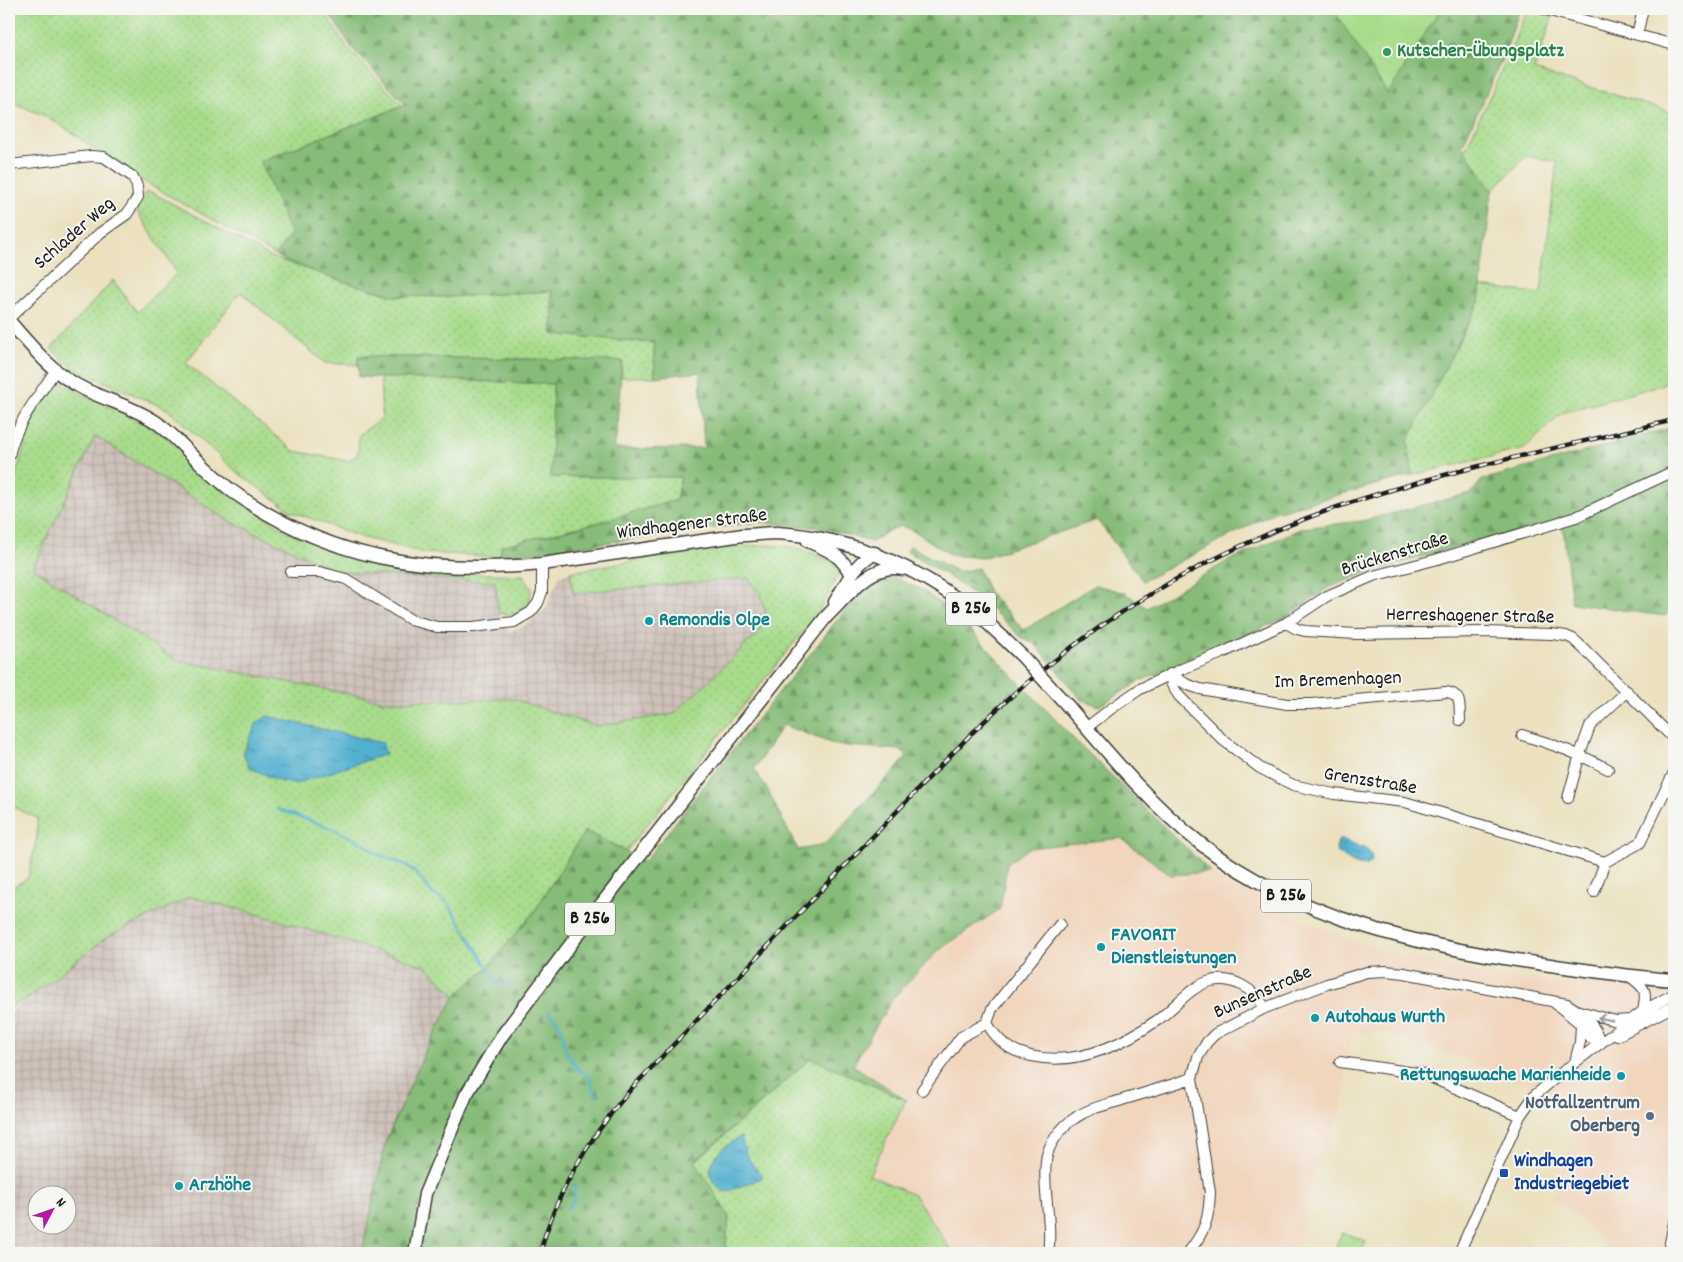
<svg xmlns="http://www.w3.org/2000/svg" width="1683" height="1262" font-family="Dekko,sans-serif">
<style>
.built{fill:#f1d5bd}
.industrial{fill:url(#industrial-grid);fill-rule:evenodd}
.grass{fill:url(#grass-dots);stroke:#627c54}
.forest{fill:url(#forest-firs);stroke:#516c4a;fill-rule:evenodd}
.garden{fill:#a8dc8c;stroke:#627c54}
.water{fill:url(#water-ripples);stroke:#366676}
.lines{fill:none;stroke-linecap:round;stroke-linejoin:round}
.stream{stroke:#51b0cf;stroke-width:2.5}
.minor-casing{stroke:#3b3a34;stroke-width:12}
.major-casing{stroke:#3b3a34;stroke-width:15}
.minor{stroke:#fff;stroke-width:10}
.major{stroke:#fff;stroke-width:12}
.rail-casing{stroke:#1c1c1c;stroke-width:4.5}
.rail{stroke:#f6f6f2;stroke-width:2.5;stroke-dasharray:8;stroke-linecap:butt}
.major-bridge-casing{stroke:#3b3a34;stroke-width:15;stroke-linecap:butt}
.major-bridge{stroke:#fff;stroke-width:12}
.oneway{stroke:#999}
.leisure-dot{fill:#2e9e5b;stroke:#f6f6f2;stroke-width:2}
.culture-dot{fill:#0f9aa8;stroke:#f6f6f2;stroke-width:2}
.service-dot{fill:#5c6f8a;stroke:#f6f6f2;stroke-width:2}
.transit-dot{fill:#1a4fb4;stroke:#f6f6f2;stroke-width:2}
.labels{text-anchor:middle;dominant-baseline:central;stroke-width:4;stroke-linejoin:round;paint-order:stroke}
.shield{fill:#f6f6f2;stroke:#5d5d5c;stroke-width:1}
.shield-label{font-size:19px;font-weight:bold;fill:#1c1c1c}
.leisure-label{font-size:20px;font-weight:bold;fill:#27864d;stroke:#f6f6f2;text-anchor:start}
.street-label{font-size:20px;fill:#1c1c1c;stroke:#f6f6f2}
.culture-label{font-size:20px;font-weight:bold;fill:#0d838f;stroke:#f6f6f2;text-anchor:start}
.service-label{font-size:20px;font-weight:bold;fill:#4e5e75;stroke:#f6f6f2;text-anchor:end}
.transit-label{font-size:20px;font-weight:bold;fill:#164399;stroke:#f6f6f2;text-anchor:start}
</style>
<defs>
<pattern id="industrial-grid" width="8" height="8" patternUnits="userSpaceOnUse" patternTransform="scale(1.25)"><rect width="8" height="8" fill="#cec1ba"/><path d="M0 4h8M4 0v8" fill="none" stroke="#b0a59f"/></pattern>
<pattern id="grass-dots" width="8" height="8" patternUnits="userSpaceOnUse" patternTransform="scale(1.25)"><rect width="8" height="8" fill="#a8dc8c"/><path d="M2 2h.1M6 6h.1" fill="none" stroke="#90bc78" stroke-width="1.8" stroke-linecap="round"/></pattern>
<pattern id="forest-firs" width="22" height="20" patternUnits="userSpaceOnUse" patternTransform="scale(1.25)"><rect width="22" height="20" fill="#86bc78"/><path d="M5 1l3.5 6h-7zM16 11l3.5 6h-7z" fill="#6d9862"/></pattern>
<pattern id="water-ripples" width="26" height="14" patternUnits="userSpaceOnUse" patternTransform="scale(1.25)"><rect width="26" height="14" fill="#51b0cf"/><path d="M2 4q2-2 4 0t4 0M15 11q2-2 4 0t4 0" fill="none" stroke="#428ea7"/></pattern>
</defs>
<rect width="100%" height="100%" fill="#f6f6f2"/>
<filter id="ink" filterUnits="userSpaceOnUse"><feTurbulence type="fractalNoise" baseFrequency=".02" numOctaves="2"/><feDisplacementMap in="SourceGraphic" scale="10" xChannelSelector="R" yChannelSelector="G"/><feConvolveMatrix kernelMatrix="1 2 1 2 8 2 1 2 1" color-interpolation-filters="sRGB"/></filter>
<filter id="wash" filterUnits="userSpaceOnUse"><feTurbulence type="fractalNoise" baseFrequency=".0096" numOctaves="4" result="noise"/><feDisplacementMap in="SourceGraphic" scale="20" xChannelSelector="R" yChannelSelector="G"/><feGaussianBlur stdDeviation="1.12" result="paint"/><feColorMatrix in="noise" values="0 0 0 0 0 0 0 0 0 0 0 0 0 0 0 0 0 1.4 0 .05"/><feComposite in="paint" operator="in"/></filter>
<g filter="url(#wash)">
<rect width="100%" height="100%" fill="#ebe1bf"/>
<path class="built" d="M 1121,838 L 1171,875 L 1211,872 L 1307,923 L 1386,952 L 1499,978 L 1674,989 L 1674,1253 L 1600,1253 L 1604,1241 L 1553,1197 L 1583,1118 L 1530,1087 L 1472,1063 L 1386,1033 L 1351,1033 L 1341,1109 L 1308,1192 L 1299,1253 L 953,1253 L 914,1195 L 869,1176 L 906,1100 L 853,1065 L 893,998 L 939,950 L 1000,909 L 1007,864 L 1029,848 Z"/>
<path class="industrial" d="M 95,435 L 229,521 L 338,571 L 405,577 L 496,582 L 499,614 L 508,632 L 526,625 L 546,609 L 559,576 L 570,572 L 573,593 L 748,578 L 761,595 L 766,612 L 760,631 L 674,714 L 595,726 L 513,699 L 386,701 L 176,660 L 33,568 Z
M 190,897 L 254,913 L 426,966 L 455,996 L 426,1050 L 386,1140 L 362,1253 L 9,1253 L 9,1013 L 107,937 ZM 38,1194 L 68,1194 L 68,1224 L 38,1224 Z"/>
<path class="grass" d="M 9,9 L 322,9 L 349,50 L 403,106 L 261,161 L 291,235 L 275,255 L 148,184 L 102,155 L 70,131 L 43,115 L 9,101 Z
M 1527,9 L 1553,16 L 1534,70 L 1674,113 L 1674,376 L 1661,385 L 1562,413 L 1524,449 L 1412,475 L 1408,441 L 1479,302 L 1481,286 L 1541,294 L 1557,162 L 1526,156 L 1492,191 L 1465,150 L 1507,59 Z
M 146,192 L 153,193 L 271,257 L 330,277 L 394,296 L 448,297 L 552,291 L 553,334 L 654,343 L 655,377 L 621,377 L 622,361 L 358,356 L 358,365 L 325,363 L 240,292 L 186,363 L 294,451 L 348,461 L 358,454 L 359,435 L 382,418 L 380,377 L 554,384 L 551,477 L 681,476 L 676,500 L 600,522 L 501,546 L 500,557 L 425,553 L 360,537 L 291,511 L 238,473 L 167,409 L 73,368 L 51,349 L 113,280 L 137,312 L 177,273 L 134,207 Z
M 56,379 L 84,395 L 149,426 L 169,440 L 216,485 L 288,532 L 354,557 L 398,566 L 435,572 L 523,575 L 532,589 L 529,602 L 519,614 L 499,614 L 495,582 L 405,577 L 338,571 L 229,521 L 95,436 L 33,568 L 176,660 L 386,701 L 513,699 L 596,726 L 674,714 L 760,631 L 766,612 L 761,595 L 748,578 L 573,593 L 570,572 L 709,548 L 768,545 L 796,547 L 832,561 L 839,573 L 818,613 L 626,851 L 585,831 L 534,912 L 488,967 L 455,996 L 426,966 L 254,913 L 190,897 L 107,937 L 30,997 L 9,1008 L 9,893 L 13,887 L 28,878 L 37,836 L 37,818 L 9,805 L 9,498 L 34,414 Z
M 811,1058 L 906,1100 L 869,1175 L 914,1195 L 953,1253 L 725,1253 L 729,1217 L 695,1162 Z"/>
<path class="forest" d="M 326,9 L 1520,9 L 1504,55 L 1462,146 L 1492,191 L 1479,302 L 1408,441 L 1412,475 L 1275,512 L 1143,581 L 1097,520 L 982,558 L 951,555 L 916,532 L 901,526 L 890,530 L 872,542 L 823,528 L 759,522 L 500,557 L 501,546 L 600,522 L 676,500 L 681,477 L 551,477 L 553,384 L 359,377 L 358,356 L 622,361 L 615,449 L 704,448 L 700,372 L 655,377 L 654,343 L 553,334 L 552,291 L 448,297 L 394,296 L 329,277 L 286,261 L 275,255 L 291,235 L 260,161 L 406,105 L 352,48 Z
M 1674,427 L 1674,605 L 1665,616 L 1572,603 L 1562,520 L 1441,551 L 1366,573 L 1328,588 L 1285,618 L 1140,681 L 1099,706 L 1081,699 L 1035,644 L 1021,637 L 982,600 L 948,576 L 907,552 L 910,546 L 958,572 L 978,568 L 989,592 L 1024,630 L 1095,585 L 1125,593 L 1147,608 L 1226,562 L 1302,528 L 1362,521 L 1471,493 L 1482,480 Z
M 886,574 L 922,590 L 960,618 L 1014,677 L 1075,740 L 1211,872 L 1171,875 L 1121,838 L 1029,848 L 1007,864 L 1000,909 L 939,950 L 893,998 L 853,1065 L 906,1100 L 811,1058 L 695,1161 L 729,1217 L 725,1253 L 362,1253 L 386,1140 L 426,1050 L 455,996 L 488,967 L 534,912 L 585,831 L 645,861 C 702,789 758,717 816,647 C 832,627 863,582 886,574 ZM 783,725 L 836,745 L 900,750 L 907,757 L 824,845 L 798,850 L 766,787 L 754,769 Z"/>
<path class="garden" d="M 1333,9 L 1440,9 L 1388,94 Z
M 1342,1232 L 1366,1241 L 1361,1253 L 1333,1253 Z"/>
<path class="water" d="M 267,716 L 382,743 L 386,754 L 295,784 L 279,781 L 250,768 L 244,757 L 244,750 L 257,723 Z
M 1342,839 L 1366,849 L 1371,854 L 1372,862 C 1360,872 1348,859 1337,852 L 1336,848 L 1338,841 Z
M 741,1136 C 745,1154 749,1163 762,1175 L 762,1178 L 726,1192 C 708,1183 706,1170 718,1153 C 723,1147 734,1141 741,1136 Z"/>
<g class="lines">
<path class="stream" d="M 277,809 L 336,830 L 366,845 L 379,855 L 406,865 L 418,875 L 432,893 L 448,903 L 496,981 L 511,985
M 548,1012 L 555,1018 L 561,1028 L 565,1049 L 577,1069 L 589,1076 L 596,1095
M 567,1209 L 575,1199 L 574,1184"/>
</g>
</g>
<g filter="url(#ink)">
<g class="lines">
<g class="minor-casing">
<path id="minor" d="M 1543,9 L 1674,45
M 1637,35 L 1643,9
M 9,165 L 91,156 L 104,157 L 133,177 L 137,186 L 138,197 L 127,214 L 100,233 L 9,318
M 9,456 C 15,424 38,397 55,371
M 291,572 L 320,572 L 346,579 L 411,620 L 437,627 L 473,627 L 514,622 L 531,612 L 538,603 L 542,592 L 542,564
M 1286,623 L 1297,629 L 1305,631 L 1356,634 L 1486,632 L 1552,634 L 1566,636 L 1573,639 L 1585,650 L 1674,739
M 1170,674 L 1172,685 L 1179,696 L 1223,740 L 1260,768 L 1293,785 L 1334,794 L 1405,802 L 1605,862
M 1170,674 L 1186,684 L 1200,689 L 1287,704 L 1311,704 L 1446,692 C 1463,694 1459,707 1460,720
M 1086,728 L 1112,708 L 1140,689 L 1182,669 L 1222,653 L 1286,623 L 1327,596 L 1373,576 L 1438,559 L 1576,517 L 1674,471
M 1522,735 C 1553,744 1580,754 1608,769
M 1568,798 L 1580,754 L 1590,726 L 1627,691
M 1594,892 L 1605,862 L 1640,843 L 1674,772
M 1060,924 L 992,1009 L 987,1023 C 998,1042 1010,1051 1031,1056 C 1077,1067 1122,1045 1159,1019 C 1174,1008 1192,985 1211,981 C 1233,976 1254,989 1265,1008
M 1629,976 C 1646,988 1647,990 1643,1011
M 1555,1003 L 1581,1024 L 1591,1038 L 1600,1044
M 1579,1011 L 1616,1021 L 1630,1020
M 1617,1036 L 1674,1006
M 1340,1062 L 1423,1074 L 1520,1116
M 1575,1062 L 1580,1042 L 1581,1024
M 922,1090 L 961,1037 L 987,1023
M 1048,1253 C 1053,1222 1042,1192 1046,1161 C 1047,1145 1062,1126 1075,1118 C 1089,1108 1106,1105 1122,1100 C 1145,1093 1169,1086 1192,1078
M 1188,1253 C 1205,1231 1209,1220 1210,1192 L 1192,1078 L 1198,1057 L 1207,1042 L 1215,1034 L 1265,1008 L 1327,984 L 1367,972 L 1386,971 L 1404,973 L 1567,1004 C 1582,1013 1597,1026 1600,1044
M 1459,1253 L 1520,1116 L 1534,1096 L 1565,1070 L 1643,1011 L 1674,994
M 1668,1253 L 1674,1223"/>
</g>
<g class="major-casing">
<path id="major" d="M 9,321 C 32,347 53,374 84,389 C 108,401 134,407 156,422 C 166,429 174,437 182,445 C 198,461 214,477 232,491 C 327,559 427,575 542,564 L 743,535 C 754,535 766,533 778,533 C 852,538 918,567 976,613 C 992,626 1006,641 1021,655
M 808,541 C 828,550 841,554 851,575
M 835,602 C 846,584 855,562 875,553
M 1067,705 C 1109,754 1150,804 1201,844 C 1301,921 1428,948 1550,965 C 1592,971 1633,977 1674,980
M 415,1253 L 425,1194 L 466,1095 L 501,1037 L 589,920 L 826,617 C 846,598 871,561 902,569"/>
</g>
<use href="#minor" class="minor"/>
<use href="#major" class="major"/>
<g class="rail-casing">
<path id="rail" d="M 540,1253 C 556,1191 590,1137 631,1089 L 970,735 C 1081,625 1215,545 1365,498 C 1466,466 1571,445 1674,420"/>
</g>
<use href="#rail" class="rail"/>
<g class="major-bridge-casing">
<path id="major-bridge" d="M 1021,655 L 1067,705"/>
</g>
<use href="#major-bridge" class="major-bridge"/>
</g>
<defs><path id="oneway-shaft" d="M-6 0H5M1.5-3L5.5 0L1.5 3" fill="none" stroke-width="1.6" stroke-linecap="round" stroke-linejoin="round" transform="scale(1.25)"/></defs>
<use class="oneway" href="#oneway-shaft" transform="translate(1605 1019) rotate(-166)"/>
</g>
<circle class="leisure-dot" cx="1387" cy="52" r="5"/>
<g class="culture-dot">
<circle cx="649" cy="621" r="5"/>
<circle cx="1101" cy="947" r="5"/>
<circle cx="1315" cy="1018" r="5"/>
<circle cx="1621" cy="1076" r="5"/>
<circle cx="179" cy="1186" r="5"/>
</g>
<circle class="service-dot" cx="1650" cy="1116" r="5"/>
<rect class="transit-dot" x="1499" y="1168" width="10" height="10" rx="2.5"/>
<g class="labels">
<g class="shield">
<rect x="946" y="592.5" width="50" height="33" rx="4"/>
<rect x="1261" y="879.5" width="50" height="33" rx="4"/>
<rect x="565" y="902.5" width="50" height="33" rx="4"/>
</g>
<g class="shield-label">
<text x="971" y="609">B 256</text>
<text x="1286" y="896">B 256</text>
<text x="590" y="919">B 256</text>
</g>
<g class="leisure-label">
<text x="1397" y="52">Kutschen-Übungsplatz</text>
</g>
<g class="street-label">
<text transform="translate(75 234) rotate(-41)">Schlader Weg</text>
<text transform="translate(692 525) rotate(-7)">Windhagener Straße</text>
<text transform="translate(1395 555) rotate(-17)">Brückenstraße</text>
<text transform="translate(1470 617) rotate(1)">Herreshagener Straße</text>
<text transform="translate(1338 681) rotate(-2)">Im Bremenhagen</text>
<text transform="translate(1370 782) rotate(9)">Grenzstraße</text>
<text transform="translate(1263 993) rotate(-24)">Bunsenstraße</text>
</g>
<g class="culture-label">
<text x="659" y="621">Remondis Olpe</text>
<text x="1111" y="936">FAVORIT<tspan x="1111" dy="23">Dienstleistungen</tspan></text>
<text x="1325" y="1018">Autohaus Wurth</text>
<text x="1611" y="1076" text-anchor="end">Rettungswache Marienheide</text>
<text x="189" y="1186">Arzhöhe</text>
</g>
<g class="service-label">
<text x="1640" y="1104">Notfallzentrum<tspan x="1640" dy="23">Oberberg</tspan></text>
</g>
<g class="transit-label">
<text x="1514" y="1162">Windhagen<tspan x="1514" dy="23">Industriegebiet</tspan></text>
</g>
</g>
<rect width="1683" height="1262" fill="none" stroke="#f6f6f2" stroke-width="30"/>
<g transform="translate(52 1210) rotate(49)"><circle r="24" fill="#f6f6f2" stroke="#9f9f9c"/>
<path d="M0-4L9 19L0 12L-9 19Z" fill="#b5179e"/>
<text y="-8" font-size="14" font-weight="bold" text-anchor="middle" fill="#1c1c1c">N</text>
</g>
</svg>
